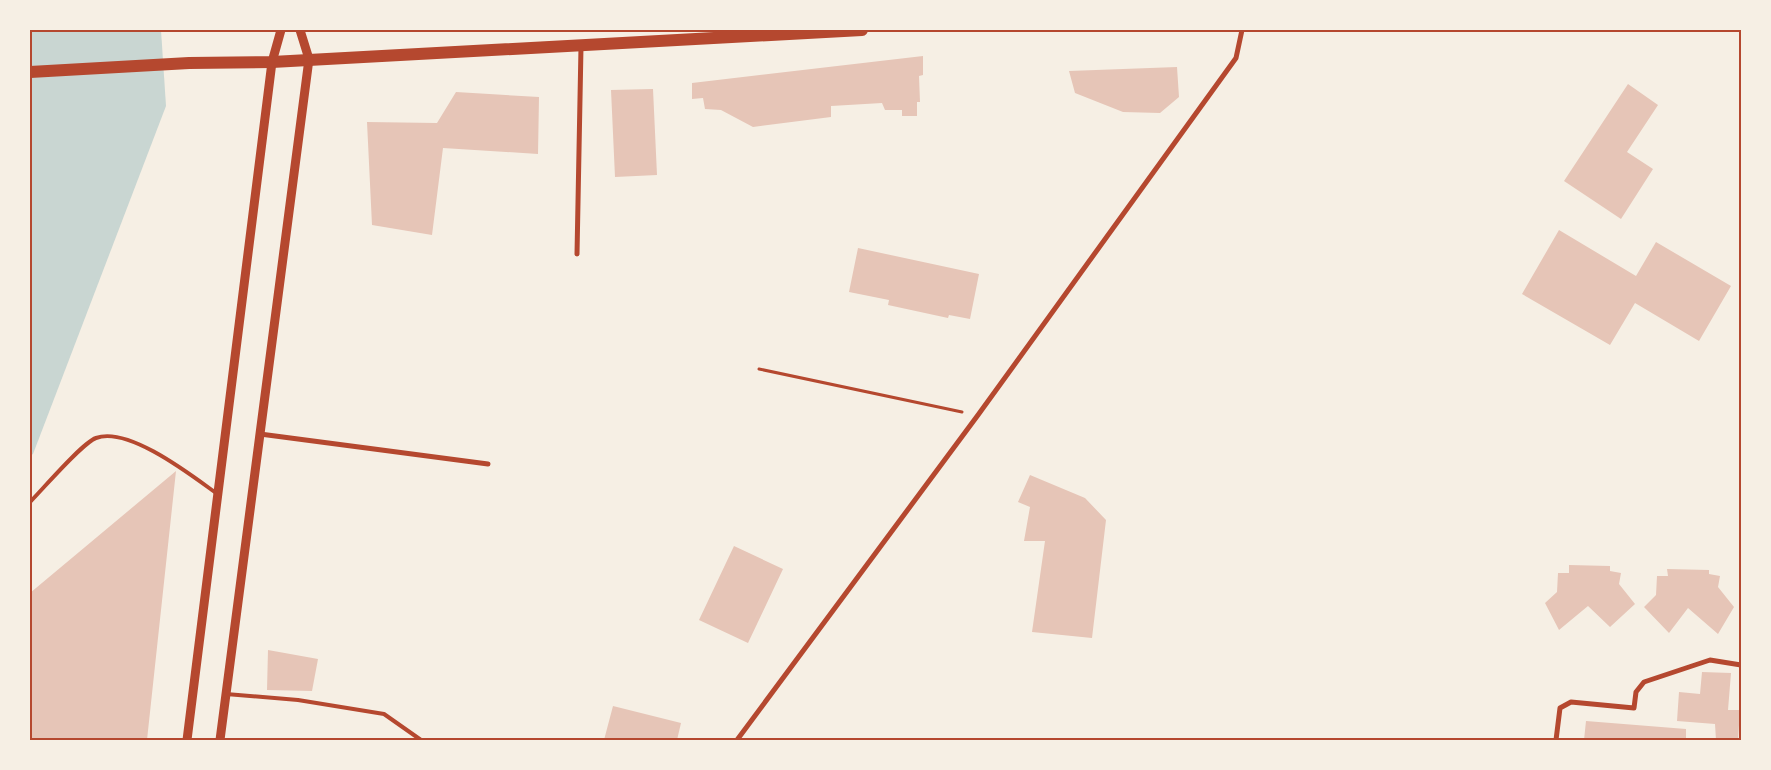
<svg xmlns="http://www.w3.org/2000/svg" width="1771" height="770" font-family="Quicksand,sans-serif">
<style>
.water{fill:#c9d6d2}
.building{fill:#e6c5b7}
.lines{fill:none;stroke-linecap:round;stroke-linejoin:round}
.path{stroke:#b5482f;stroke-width:3}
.service{stroke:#b5482f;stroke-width:4}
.minor{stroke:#b5482f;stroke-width:5}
.tertiary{stroke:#b5482f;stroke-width:9}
.primary{stroke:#b5482f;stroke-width:12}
.neatline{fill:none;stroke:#b5482f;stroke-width:2}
</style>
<rect width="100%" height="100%" fill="#f6efe4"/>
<path class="water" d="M 30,30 L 161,30 L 166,106 L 33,454 L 30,456 Z"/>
<path class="building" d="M 923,56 L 923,75 L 919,76 L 920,102 L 917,102 L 917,116 L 902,116 L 902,110 L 885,110 L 882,103 L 831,106 L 831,117 L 753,127 L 721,110 L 705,109 L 703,98 L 692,99 L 692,83 Z
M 1177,67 L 1179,97 L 1160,113 L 1123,112 L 1075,93 L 1069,71 Z
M 1628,84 L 1658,105 L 1627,152 L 1653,169 L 1621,219 L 1564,181 Z
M 653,89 L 657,175 L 615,177 L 611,90 Z
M 456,92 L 539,97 L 538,154 L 443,148 L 432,235 L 372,225 L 367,122 L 437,123 Z
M 1559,230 L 1636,276 L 1656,242 L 1731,286 L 1699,341 L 1635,303 L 1610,345 L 1522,294 Z
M 858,248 L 979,274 L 970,319 L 949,315 L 948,318 L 888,305 L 889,300 L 849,292 Z
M 176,471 L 147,740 L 30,740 L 30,593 Z
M 1030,475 L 1085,498 L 1106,520 L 1092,638 L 1032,632 L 1045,541 L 1024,541 L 1030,507 L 1018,502 Z
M 734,546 L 783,569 L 748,643 L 699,620 Z
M 1569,565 L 1610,566 L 1610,571 L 1621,573 L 1619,584 L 1635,604 L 1610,627 L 1588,606 L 1559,630 L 1545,603 L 1557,592 L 1558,573 L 1569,573 Z
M 1667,569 L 1709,570 L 1709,574 L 1720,576 L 1718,587 L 1734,607 L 1718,634 L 1688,608 L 1669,633 L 1644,607 L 1656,595 L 1657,576 L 1668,576 Z
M 268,650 L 318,659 L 312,691 L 267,690 Z
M 1702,672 L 1731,673 L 1728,710 L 1740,710 L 1738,740 L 1716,740 L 1715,724 L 1677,721 L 1679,692 L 1700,694 Z
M 613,706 L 681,723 L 677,740 L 604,740 Z
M 1586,721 L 1686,729 L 1686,740 L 1584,740 Z"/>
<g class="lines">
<path class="path" d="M 759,369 L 962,412"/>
<path class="service" d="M 30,502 C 43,489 82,443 96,438 C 128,426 191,475 216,493
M 226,694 L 298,700 L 384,714 L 421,740"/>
<path class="minor" d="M 577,254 L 581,47
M 260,434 L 488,464
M 737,740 L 978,415 L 1236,58 L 1242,30
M 1556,740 L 1560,708 L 1571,702 L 1634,708 L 1636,692 L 1644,682 L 1710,660 L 1741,665"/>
<path class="tertiary" d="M 187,740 L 272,62 L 281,30
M 220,740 L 309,59 L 300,30"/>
<path class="primary" d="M 30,72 L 189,63 L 272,62 L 862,30"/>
</g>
<rect width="1771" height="770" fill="none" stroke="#f6efe4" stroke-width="62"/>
<rect x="31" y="31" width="1709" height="708" class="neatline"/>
</svg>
